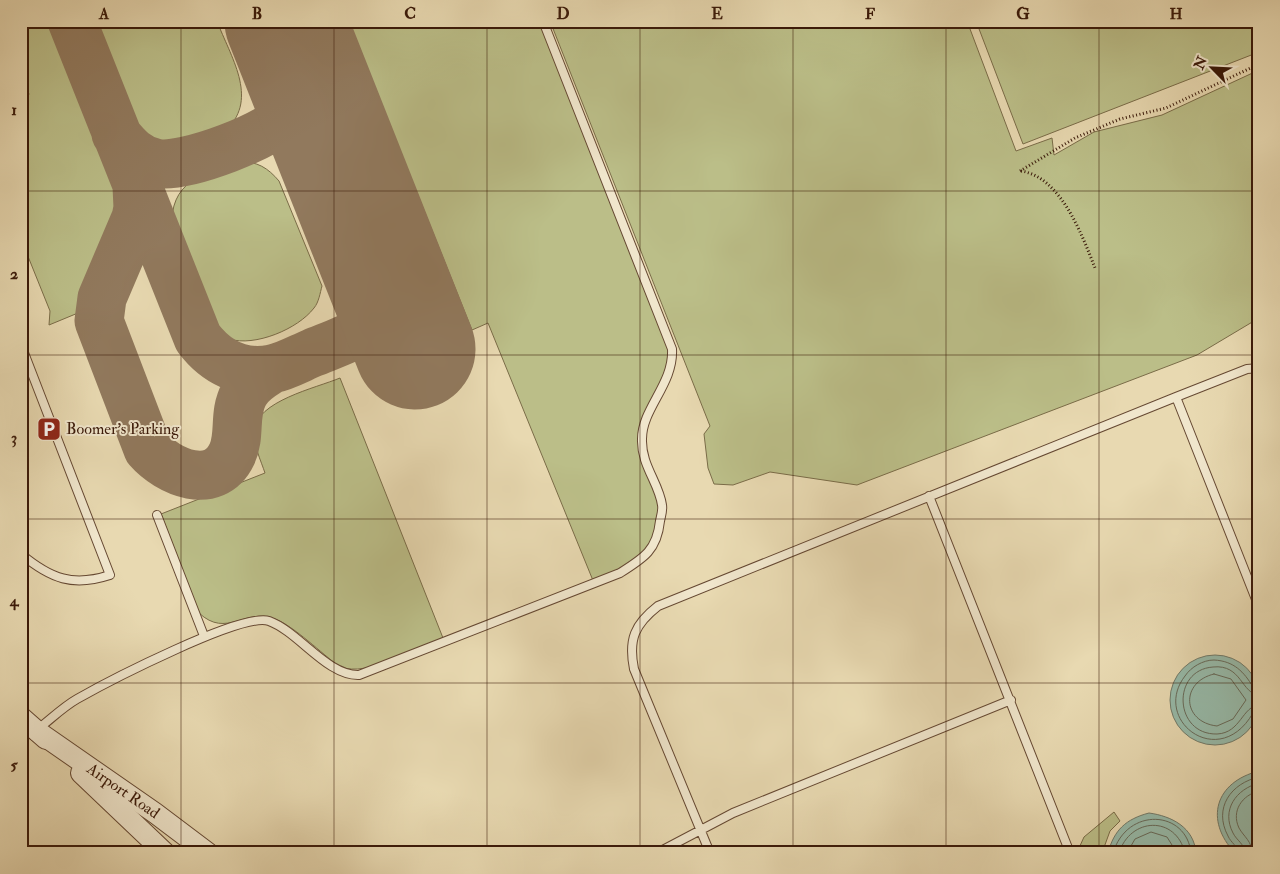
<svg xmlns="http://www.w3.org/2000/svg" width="1280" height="874" font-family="'IM FELL Double Pica',serif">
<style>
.green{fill:#bbbe88;stroke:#7a6c48}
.water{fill:#97baa9;stroke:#727a69}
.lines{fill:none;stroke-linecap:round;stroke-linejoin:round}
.shore{stroke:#686a59;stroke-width:1}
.taxiway{stroke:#91795d;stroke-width:49}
.runway{stroke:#91795d;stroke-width:121}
.service-casing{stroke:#664933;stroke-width:10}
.tertiary-casing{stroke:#664933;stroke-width:22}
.path{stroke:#3a1909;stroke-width:3;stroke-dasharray:1 2.5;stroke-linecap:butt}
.service{stroke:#f0e6cc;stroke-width:8}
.tertiary{stroke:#f0e6cc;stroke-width:20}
.grid{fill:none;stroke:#3a1909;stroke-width:1;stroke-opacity:0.55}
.labels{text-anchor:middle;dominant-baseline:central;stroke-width:4;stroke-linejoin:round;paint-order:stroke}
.poi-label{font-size:16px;fill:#3a1909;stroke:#f0e6cc;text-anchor:start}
.street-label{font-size:16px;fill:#3a1909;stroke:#f0e6cc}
.neatline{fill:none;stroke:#3a1909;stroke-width:2}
.grid-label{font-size:16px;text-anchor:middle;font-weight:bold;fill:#3a1909}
</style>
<rect width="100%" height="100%" fill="#e8d9b1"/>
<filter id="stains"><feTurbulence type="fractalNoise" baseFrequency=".004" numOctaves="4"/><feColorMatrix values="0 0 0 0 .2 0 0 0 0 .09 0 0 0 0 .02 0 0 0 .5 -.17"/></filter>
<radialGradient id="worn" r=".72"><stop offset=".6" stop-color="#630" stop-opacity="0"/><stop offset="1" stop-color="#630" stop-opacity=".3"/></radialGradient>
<path class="green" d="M 21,21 L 53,21 L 125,201 L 78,313 L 49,325 L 50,311 L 21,239 L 21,111 L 29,94 L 21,75 Z
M 89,21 L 217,21 C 230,56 259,98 227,129 L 168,150 L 151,146 L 142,139 L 133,129 Z
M 348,21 L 543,21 L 672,359 L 641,439 L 662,505 L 659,531 L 640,561 L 594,583 L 488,323 L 472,330 Z
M 550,21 L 967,21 L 1016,151 L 1052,138 L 1054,155 L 1094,132 L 1162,115 L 1259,70 L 1259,318 L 1197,355 L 857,485 L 770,472 L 733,485 L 714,484 L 708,468 L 704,434 L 710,426 Z
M 976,21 L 1259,21 L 1259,52 L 1023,144 Z
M 240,162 C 257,161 268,168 279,181 L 322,286 C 320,293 319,302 314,308 C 298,329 255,347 229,339 C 223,337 218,332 213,328 L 172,229 C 169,181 202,174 240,162 Z
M 340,378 L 443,638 C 414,649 369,677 340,667 C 322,654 294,626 275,619 C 245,607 227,639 199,613 L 161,514 L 265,473 C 261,461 253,444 254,431 C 256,401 316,388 340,378 Z
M 1114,812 L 1120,821 L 1110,831 L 1102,853 L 1080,853 L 1079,848 L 1084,837 Z"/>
<path class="water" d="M1170 700a45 45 0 1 1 90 0a45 45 0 1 1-90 0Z
M 1259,771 L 1259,853 L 1235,853 C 1204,820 1215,782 1259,771 Z
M 1149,813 C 1171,816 1194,827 1196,853 L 1108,853 C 1114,830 1126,819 1149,813 Z"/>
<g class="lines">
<path class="shore" d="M 1214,674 L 1231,679 L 1246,700 L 1233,719 L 1217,726 C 1182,722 1180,682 1214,674 Z
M 1259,689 L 1253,687 C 1244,672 1234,661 1214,660 C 1203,660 1191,667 1185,676 C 1151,720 1219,772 1253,713 L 1259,711
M 1259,695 C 1241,694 1242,664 1213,667 C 1171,670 1174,735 1217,734 C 1241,733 1242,706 1259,705
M 1113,853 C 1127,806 1187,810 1191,853
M 1119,853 C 1130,817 1176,815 1185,853
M 1127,853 L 1135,839 L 1151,832 L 1167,837 L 1177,853
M 1238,853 C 1238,846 1231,843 1228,836 C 1213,808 1231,783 1259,777
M 1245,853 C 1244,843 1237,841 1233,833 C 1221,810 1236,789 1259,783
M 1252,853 C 1252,841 1244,837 1239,828 C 1231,811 1242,795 1259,791"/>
<path class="taxiway" d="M 72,21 L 198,338 C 216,362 242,375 272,369 C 286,366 300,358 312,353 C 329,346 347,340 362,331 C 389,311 379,274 374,247
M 116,134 C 127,148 137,159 155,163 C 182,170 276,134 292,111 C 302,96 301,80 301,63
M 137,186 L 138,208 L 136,218 L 102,298 L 99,321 L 148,449 C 168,472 214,492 232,454 C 241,435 233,414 244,394 C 250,382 261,376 272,369"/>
<path class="runway" d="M 285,21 L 415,349"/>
<g class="service-casing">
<path id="service" d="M 21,345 L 110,575 C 73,587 51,579 21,554
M 1176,397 L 1259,607
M 929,496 L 1070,853
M 157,515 L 204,636
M 38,729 C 51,719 63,707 77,699 C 107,682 242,612 269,621 C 299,632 327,676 359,675 L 620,573 C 644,558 657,550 660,521 C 661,516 663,510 662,505 C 659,483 641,465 642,439 C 642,408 674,384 672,349 L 543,21
M 657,853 L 733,813 L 1011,700
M 710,853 L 634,669 C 628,639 635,624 658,606 L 1176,397 L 1247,369 L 1259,368"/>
</g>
<g class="tertiary-casing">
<g id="tertiary">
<path d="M 21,717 L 46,739"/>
<path id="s1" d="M 37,731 L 155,813 L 208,853"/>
<path d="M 81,773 L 165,853"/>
</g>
</g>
<path class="path" d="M 1020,171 L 1075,138 L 1120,119 L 1166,108 L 1259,64
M 1021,171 C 1061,177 1082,235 1095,268"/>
<use href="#service" class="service"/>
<use href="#tertiary" class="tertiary"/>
</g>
<path class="grid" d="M 181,21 L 181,853M 334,21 L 334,853M 487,21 L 487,853M 640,21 L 640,853M 793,21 L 793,853M 946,21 L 946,853M 1099,21 L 1099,853M 21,191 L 1259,191M 21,355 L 1259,355M 21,519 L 1259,519M 21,683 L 1259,683"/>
<defs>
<g id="parking-square" transform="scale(1.25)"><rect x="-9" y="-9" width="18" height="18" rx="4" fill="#8f2418" stroke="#f0e6cc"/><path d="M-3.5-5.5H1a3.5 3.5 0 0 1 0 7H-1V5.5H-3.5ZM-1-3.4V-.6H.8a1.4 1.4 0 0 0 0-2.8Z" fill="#fff"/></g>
</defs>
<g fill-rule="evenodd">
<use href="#parking-square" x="49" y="429"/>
</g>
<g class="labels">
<g class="poi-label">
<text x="66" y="429">Boomer's Parking</text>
</g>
<g class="street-label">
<text stroke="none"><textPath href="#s1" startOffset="105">Airport Road</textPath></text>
</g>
</g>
<rect width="1280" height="874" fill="none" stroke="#e8d9b1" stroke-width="55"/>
<g transform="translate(1212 68) rotate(294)" stroke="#f0e6cc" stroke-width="4" paint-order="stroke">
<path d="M0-4L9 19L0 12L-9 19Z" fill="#3a1909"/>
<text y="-8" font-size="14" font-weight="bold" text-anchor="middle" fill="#3a1909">N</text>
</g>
<rect x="28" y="28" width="1224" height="818" class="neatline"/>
<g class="grid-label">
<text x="104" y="19">A</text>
<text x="257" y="19">B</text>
<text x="410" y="19">C</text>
<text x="563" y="19">D</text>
<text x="717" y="19">E</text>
<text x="870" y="19">F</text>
<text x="1023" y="19">G</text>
<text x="1176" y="19">H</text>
<text x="14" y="115">1</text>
<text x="14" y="279">2</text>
<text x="14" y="443">3</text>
<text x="14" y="606">4</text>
<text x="14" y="770">5</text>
</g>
<rect width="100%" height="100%" filter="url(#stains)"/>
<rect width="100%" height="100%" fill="url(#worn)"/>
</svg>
